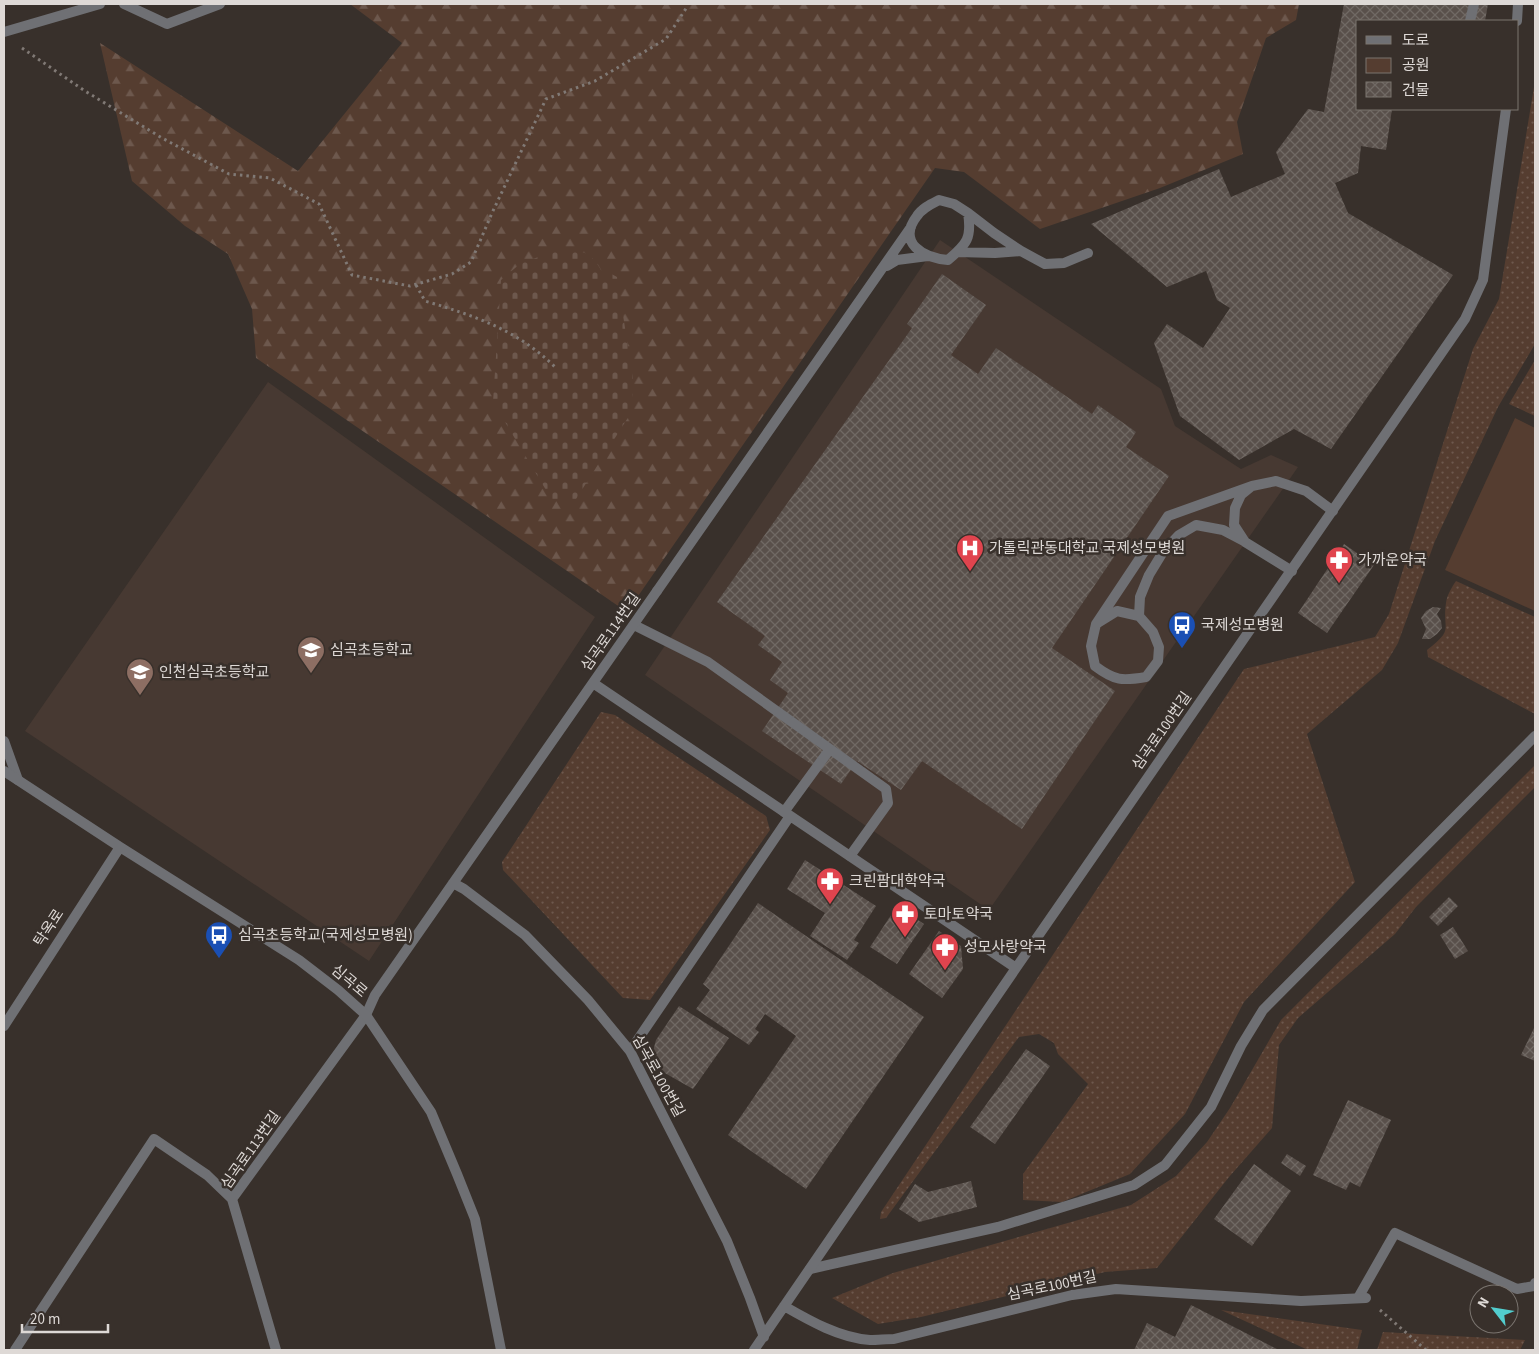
<svg xmlns="http://www.w3.org/2000/svg" width="1539" height="1354" font-family="'Source Sans 3','Noto Sans KR',sans-serif">
<style>
.built{fill:#473932}
.green{fill:url(#green-dots)}
.forest{fill:url(#forest-firs)}
.cemetery{fill:url(#cemetery-stones)}
.pitch{fill:#553d30}
.building{fill:url(#building-cross-hatch)}
.lines{fill:none;stroke-linecap:round;stroke-linejoin:round}
.path{stroke:#807975;stroke-width:3;stroke-dasharray:2.5 4;stroke-linecap:butt}
.service{stroke:#6f7074;stroke-width:10}
.minor{stroke:#6f7074;stroke-width:10}
.tertiary{stroke:#6f7074;stroke-width:10}
.labels{text-anchor:middle;dominant-baseline:central;stroke-width:5;stroke-linejoin:round;paint-order:stroke}
.poi-label{font-size:15px;fill:#ded9d6;stroke:#38302b;text-anchor:start}
.street-label{font-size:15px;fill:#ded9d6;stroke:#38302b}
</style>
<defs>
<pattern id="green-dots" width="8" height="8" patternUnits="userSpaceOnUse" patternTransform="scale(1.25)"><rect width="8" height="8" fill="#553d30"/><path d="M2 2h.1M6 6h.1" fill="none" stroke="#6d584d" stroke-width="1.8" stroke-linecap="round"/></pattern>
<pattern id="forest-firs" width="22" height="20" patternUnits="userSpaceOnUse" patternTransform="scale(1.25)"><rect width="22" height="20" fill="#553d30"/><path d="M5 1l3.5 6h-7zM16 11l3.5 6h-7z" fill="#6d584d"/></pattern>
<pattern id="cemetery-stones" width="16" height="16" patternUnits="userSpaceOnUse" patternTransform="scale(1.25)"><rect width="16" height="16" fill="#553d30"/><path d="M2 7V4a2 2 0 0 1 4 0v3zM10 15v-3a2 2 0 0 1 4 0v3z" fill="#6d584d"/></pattern>
<pattern id="building-cross-hatch" width="8" height="8" patternUnits="userSpaceOnUse" patternTransform="scale(1.25)"><rect width="8" height="8" fill="#59504b"/><path d="M0 0l8 8M0 8l8-8" fill="none" stroke="#706964"/></pattern>
</defs>
<rect width="100%" height="100%" fill="#38302b"/>
<path class="built" d="M 940,240 L 1161,389 L 1175,426 L 1241,469 L 1271,455 L 1298,467 L 989,910 L 645,675 Z
M 268,382 L 595,617 L 369,961 L 25,731 Z"/>
<path class="green" d="M 1535,81 L 1535,344 L 1498,407 L 1435,541 L 1398,643 L 1382,670 L 1307,734 L 1355,882 L 1244,1002 L 1185,1114 L 1130,1174 L 1062,1202 L 1023,1200 L 1023,1174 L 1088,1084 L 1058,1054 L 1054,1043 L 1039,1034 L 1019,1037 L 886,1218 L 880,1219 L 881,1212 L 1244,669 L 1375,637 L 1389,614 L 1473,349 L 1499,299 Z
M 1535,360 L 1535,416 L 1509,404 Z
M 1456,581 L 1535,617 L 1535,714 L 1428,657 L 1427,650 C 1455,628 1442,631 1446,603 C 1447,595 1452,587 1456,581 Z
M 601,712 L 615,715 L 766,816 L 770,830 L 650,1000 L 623,998 L 503,870 L 502,862 Z
M 1535,765 L 1535,787 L 1416,907 L 1395,934 L 1298,1018 L 1279,1045 L 1272,1128 L 1229,1177 L 1157,1268 L 1105,1272 L 921,1317 L 878,1324 L 832,1298 L 893,1273 L 1131,1205 L 1176,1176 L 1207,1142 L 1230,1108 L 1281,1020 Z
M 1221,1310 L 1362,1330 L 1357,1350 L 1308,1350 Z
M 1383,1332 L 1525,1340 L 1520,1350 L 1377,1350 Z"/>
<path class="forest" d="M 350,4 L 1299,4 L 1296,20 L 1266,38 L 1237,122 L 1243,154 L 1160,188 L 1040,229 L 964,172 L 935,168 L 627,612 L 256,358 L 252,309 L 228,254 L 185,226 L 132,181 L 100,43 L 298,171 L 402,43 Z"/>
<path class="cemetery" d="M 556,251 C 578,251 589,248 601,270 L 608,272 L 617,277 L 634,385 L 629,416 L 576,499 L 552,500 L 493,402 L 501,280 L 521,263 Z"/>
<path class="pitch" d="M 1515,418 L 1535,428 L 1535,611 L 1445,570 Z"/>
<path class="building" d="M 1344,4 L 1488,4 L 1485,21 L 1358,21 L 1358,109 L 1392,109 L 1386,150 L 1361,146 L 1358,173 L 1335,183 L 1348,213 L 1453,275 L 1331,449 L 1294,429 L 1239,460 L 1180,416 L 1154,343 L 1167,324 L 1203,348 L 1230,308 L 1217,300 L 1206,271 L 1167,287 L 1091,224 L 1219,169 L 1231,197 L 1285,174 L 1276,152 L 1308,109 L 1324,112 Z
M 942,274 L 986,305 L 951,355 L 978,374 L 996,348 L 1092,414 L 1098,405 L 1136,432 L 1126,447 L 1169,476 L 1052,648 L 1115,691 L 1022,829 L 922,761 L 901,790 L 857,761 L 841,784 L 762,731 L 788,693 L 770,680 L 782,662 L 758,645 L 765,636 L 717,602 L 912,328 L 907,324 Z
M 1344,544 L 1374,565 L 1327,633 L 1298,613 Z
M 1433,607 L 1441,608 L 1437,614 L 1441,621 L 1442,628 L 1437,634 L 1430,639 L 1422,639 L 1426,629 L 1421,618 L 1426,611 Z
M 805,860 L 876,906 L 854,940 L 859,943 L 847,960 L 810,936 L 825,913 L 787,889 Z
M 1449,897 L 1458,906 L 1438,926 L 1429,917 Z
M 758,903 L 924,1017 L 806,1189 L 728,1135 L 796,1036 L 765,1014 L 755,1029 L 759,1032 L 749,1045 L 696,1009 L 710,990 L 703,984 Z
M 897,906 L 924,924 L 897,964 L 870,947 Z
M 1453,927 L 1468,951 L 1455,959 L 1440,935 Z
M 939,931 L 961,946 L 963,969 L 942,998 L 909,974 Z
M 679,1006 L 729,1038 L 693,1089 L 663,1072 L 656,1065 L 652,1055 L 656,1040 Z
M 1534,1028 L 1535,1029 L 1535,1061 L 1521,1055 Z
M 1026,1049 L 1050,1066 L 995,1144 L 970,1127 Z
M 1348,1100 L 1391,1120 L 1360,1187 L 1350,1182 L 1346,1190 L 1313,1175 Z
M 1287,1154 L 1306,1166 L 1300,1176 L 1281,1163 Z
M 1254,1164 L 1291,1191 L 1252,1246 L 1214,1219 Z
M 971,1181 L 977,1207 L 919,1222 L 899,1209 L 915,1184 L 928,1192 Z
M 1191,1305 L 1279,1350 L 1134,1350 L 1147,1323 L 1175,1337 Z"/>
<g class="lines">
<path class="path" d="M 22,48 L 85,91 L 162,138 L 229,174 L 270,178 L 319,204 L 352,275 L 410,286 L 452,274 L 471,262 L 492,213 L 546,99 L 595,81 L 666,39 L 687,7 L 687,4
M 416,285 L 425,301 C 475,316 518,330 556,368
M 1380,1310 L 1426,1350"/>
<path class="service" d="M 939,200 L 954,204 L 968,213 C 972,238 967,244 948,260 C 924,258 896,243 917,216 C 922,208 931,204 939,200 Z
M 1021,251 L 1045,264 L 1064,263 L 1088,253
M 958,252 L 995,253 L 1021,251 L 994,233 L 968,213
M 887,266 L 897,260 L 928,256
M 1292,571 L 1245,542 L 1234,525 L 1235,508 L 1241,495 L 1252,486 L 1276,481 L 1306,491 L 1333,511
M 657,591 L 911,227
M 1117,611 L 1139,616 L 1153,632 L 1159,647 L 1158,661 L 1146,677 C 1122,681 1115,681 1095,666 L 1091,646 L 1096,624 Z
M 1139,616 L 1140,597 L 1149,575 L 1163,552 L 1179,535 L 1196,525 L 1223,530 L 1244,541
M 1096,624 L 1168,516 L 1252,486
M 634,625 L 708,662 L 886,789 L 888,803 L 850,856
M 784,812 L 830,749
M 810,1269 L 998,1227 L 1134,1185 L 1165,1165 L 1211,1107 L 1241,1046 L 1263,1010 L 1535,736
M 1358,1298 L 1395,1233 L 1517,1289 L 1534,1286 L 1535,1283"/>
<path class="minor" d="M 124,4 L 167,24 L 220,4
M 1470,21 L 1474,4
M 1517,21 L 1518,4
M 4,32 L 100,4
M 593,683 L 1016,968
M 4,741 L 18,780
M 453,883 L 464,889 L 525,935 L 588,1000 L 630,1051 L 727,1241 L 750,1298 L 764,1337
M 630,1051 L 790,816
M 232,1199 L 366,1015 L 375,995 L 657,591
M 784,1306 C 810,1321 840,1338 870,1340 C 878,1340 886,1339 894,1339 L 1072,1295 L 1116,1289 L 1301,1301 L 1366,1298
M 15,1350 L 154,1139 L 207,1175 L 232,1199 L 276,1350
M 754,1350 L 1016,968 L 1465,319 L 1483,280 L 1506,109"/>
<path class="tertiary" d="M 4,771 L 120,847 L 299,960 L 338,990 L 366,1015 L 431,1112 L 457,1174 L 475,1219 L 501,1350
M 4,1026 L 120,847"/>
</g>
<defs>
<g id="hospital-pin" transform="scale(1.4375)"><path d="M0 17L-7.5 6A9.5 9.5 0 1 1 7.5 6Z" fill="#e0444e" stroke="#38302b"/><path d="M-5-5h3v3.5h4V-5h3V5h-3V1.5h-4V5h-3Z" fill="#fff"/></g>
<g id="pharmacy-pin" transform="scale(1.4375)"><path d="M0 17L-7.5 6A9.5 9.5 0 1 1 7.5 6Z" fill="#e0444e" stroke="#38302b"/><path d="M-2-6h4v4h4v4h-4v4h-4v-4h-4v-4h4Z" fill="#fff"/></g>
<g id="bus-pin" transform="scale(1.4375)"><path d="M0 17L-7.5 6A9.5 9.5 0 1 1 7.5 6Z" fill="#1a4fb4" stroke="#38302b"/><path d="M-5-6H5V4H4V6H2V4H-2V6H-4V4H-5ZM-3.5-4V0h7V-4ZM-3.5 1.2v1.5H-2V1.2ZM2 1.2v1.5H3.5V1.2Z" fill="#fff"/></g>
<g id="school-pin" transform="scale(1.4375)"><path d="M0 17L-7.5 6A9.5 9.5 0 1 1 7.5 6Z" fill="#8d6e63" stroke="#38302b"/><path d="M0-5L7-2L0 1L-7-2ZM-4 1L0 2.5L4 1V4Q0 6-4 4Z" fill="#fff"/></g>
</defs>
<g fill-rule="evenodd">
<use href="#hospital-pin" x="970" y="548"/>
<use href="#pharmacy-pin" x="1339" y="560"/>
<use href="#bus-pin" x="1182" y="625"/>
<use href="#school-pin" x="311" y="650"/>
<use href="#school-pin" x="140" y="672"/>
<use href="#pharmacy-pin" x="830" y="881"/>
<use href="#pharmacy-pin" x="905" y="914"/>
<use href="#bus-pin" x="219" y="935"/>
<use href="#pharmacy-pin" x="945" y="947"/>
</g>
<g class="labels">
<g class="poi-label">
<text x="989" y="548">가톨릭관동대학교 국제성모병원</text>
<text x="1358" y="560">가까운약국</text>
<text x="1201" y="625">국제성모병원</text>
<text x="330" y="650">심곡초등학교</text>
<text x="159" y="672">인천심곡초등학교</text>
<text x="849" y="881">크린팜대학약국</text>
<text x="924" y="914">토마토약국</text>
<text x="238" y="935">심곡초등학교(국제성모병원)</text>
<text x="964" y="947">성모사랑약국</text>
</g>
<g class="street-label">
<text transform="translate(611 632) rotate(-55)">심곡로114번길</text>
<text transform="translate(1162 731) rotate(-55)">심곡로100번길</text>
<text transform="translate(49 928) rotate(-57)">탁옥로</text>
<text transform="translate(349 981) rotate(40)">심곡로</text>
<text transform="translate(658 1076) rotate(61)">심곡로100번길</text>
<text transform="translate(251 1150) rotate(-55)">심곡로113번길</text>
<text transform="translate(1052 1286) rotate(-12)">심곡로100번길</text>
</g>
</g>
<rect width="1539" height="1354" fill="none" stroke="#ded9d6" stroke-width="10"/>
<rect x="1356" y="20" width="162" height="90" fill="#38302b" stroke="#7a746f"/>
<rect x="1366" y="36" width="25" height="8" fill="#6f7074" stroke="#7a746f"/>
<text x="1402" y="45" font-size="15" fill="#ded9d6">도로</text>
<rect x="1366" y="58" width="25" height="15" fill="#553d30" stroke="#7a746f"/>
<text x="1402" y="70" font-size="15" fill="#ded9d6">공원</text>
<rect x="1366" y="82" width="25" height="15" fill="url(#building-cross-hatch)" stroke="#7a746f"/>
<text x="1402" y="95" font-size="15" fill="#ded9d6">건물</text>
<g transform="translate(1494 1309) rotate(301)"><circle r="24" fill="#38302b" stroke="#7a746f"/>
<path d="M0-4L9 19L0 12L-9 19Z" fill="#52cdce"/>
<text y="-8" font-size="14" font-weight="bold" text-anchor="middle" fill="#ded9d6">N</text>
</g>
<path d="M22 1324v8h86v-8" fill="none" stroke="#ded9d6" stroke-width="2.5"/>
<text x="30" y="1324" font-size="15" fill="#ded9d6" stroke="#38302b" stroke-width="4" paint-order="stroke">20 m</text>
</svg>
